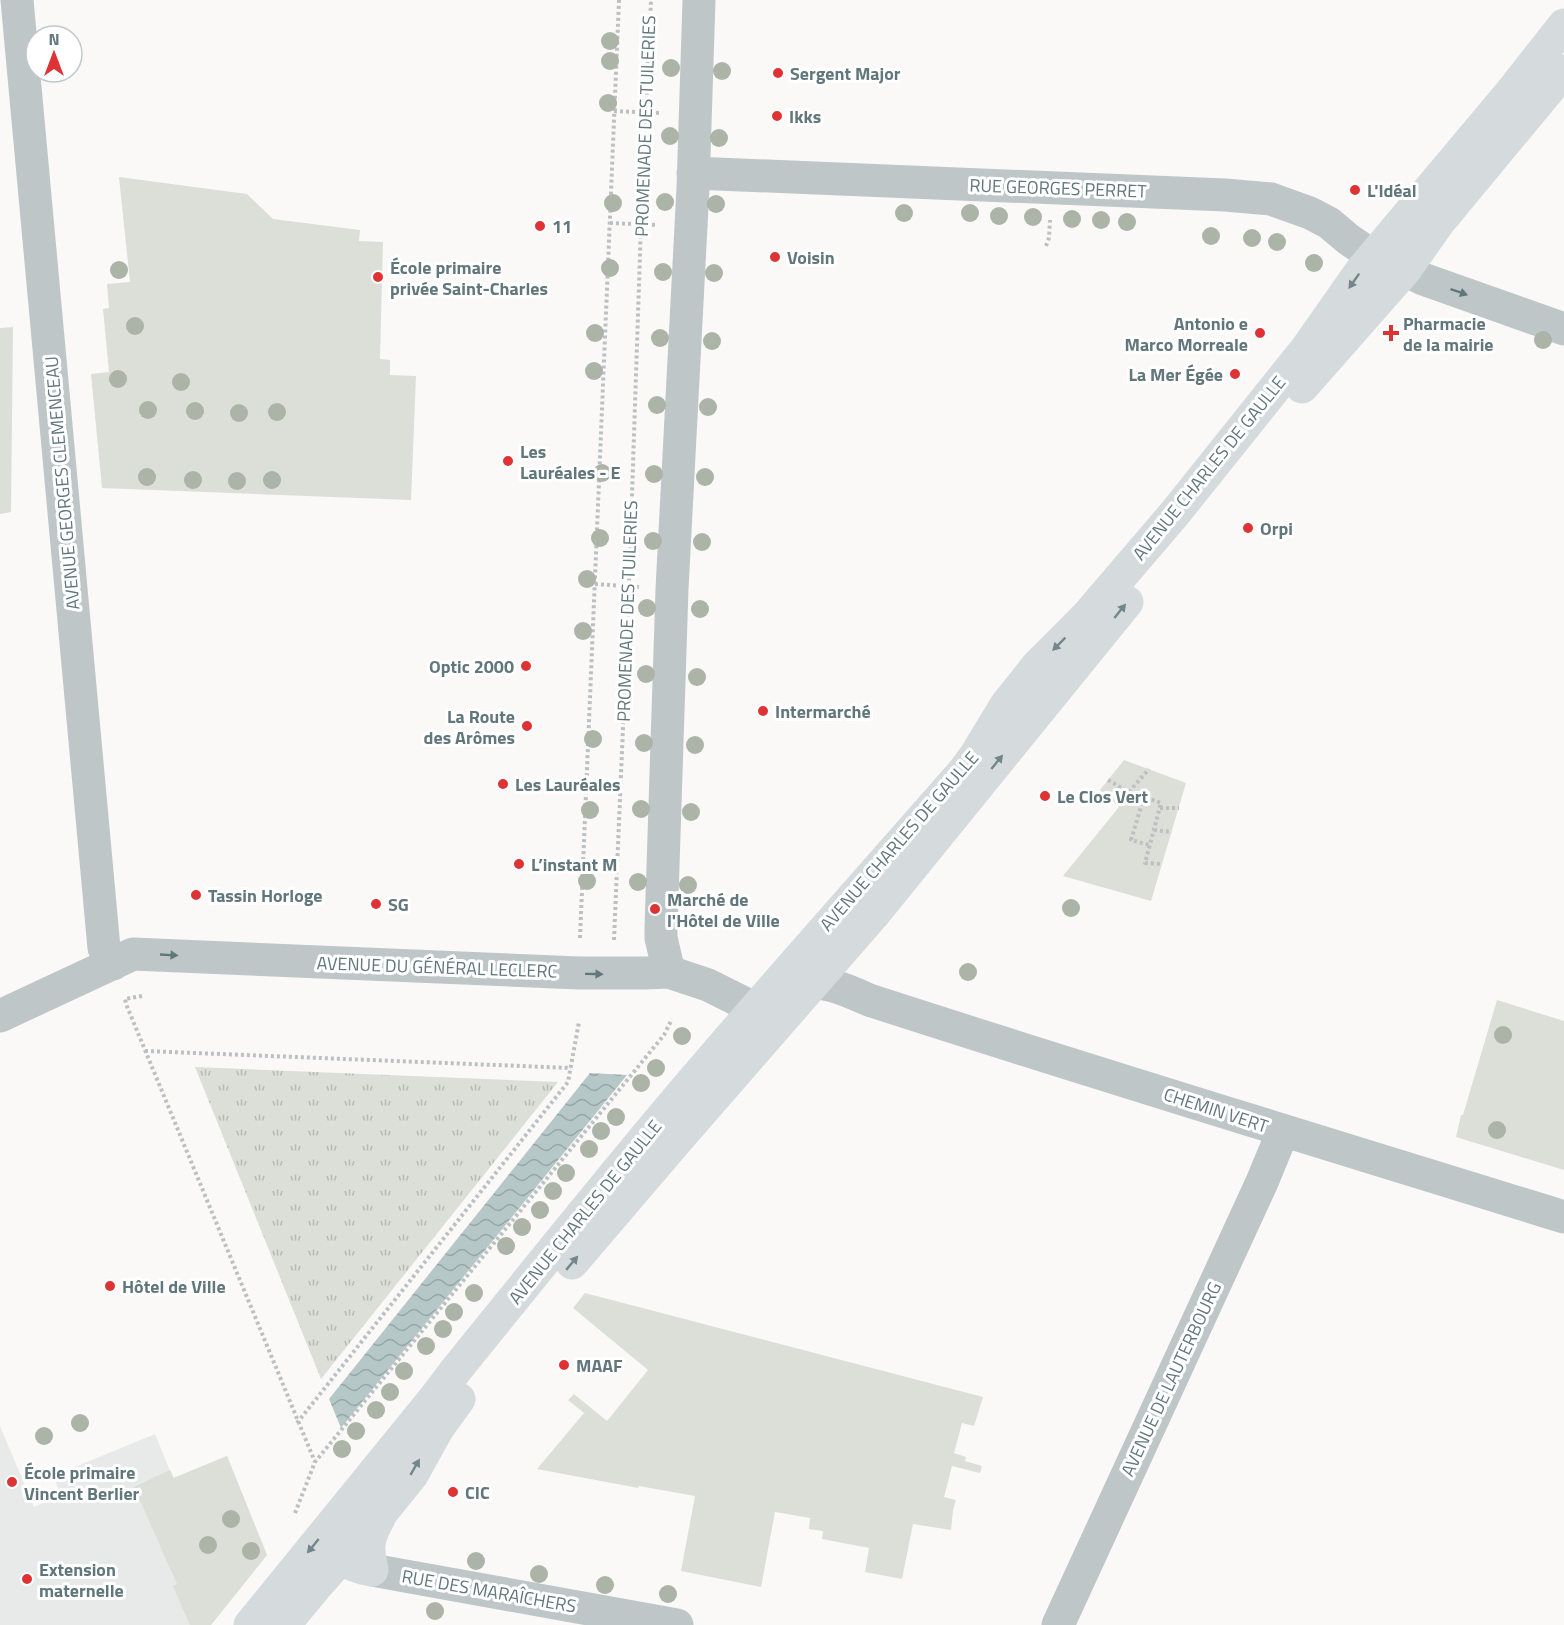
<svg xmlns="http://www.w3.org/2000/svg" width="1564" height="1625" font-family="'Titillium Web',sans-serif">
<style>
.built{fill:#e8e9e9}
.grass{fill:url(#grass-tufts)}
.green{fill:#dbdfd7}
.water{fill:url(#water-waves)}
.lines{fill:none;stroke-linecap:round;stroke-linejoin:round}
.path{stroke:#bcc0c2;stroke-width:4;stroke-dasharray:3 3;stroke-linecap:butt}
.minor{stroke:#bfc6c8;stroke-width:33}
.major{stroke:#d5dbdd;stroke-width:33}
.tree{fill:#acb3a7}
.oneway{fill:#72868b}
.oneway2{fill:#61777c}
.poi-dot{fill:#de3335;stroke:#fff;stroke-width:2}
.labels{text-anchor:middle;dominant-baseline:central;stroke-width:6;stroke-linejoin:round;paint-order:stroke}
.poi-label{font-size:18px;font-weight:bold;fill:#61777c;stroke:#fff;text-anchor:start}
.street-label{font-size:18px;fill:#61777c;stroke:#fff}
</style>
<defs>
<pattern id="grass-tufts" width="24" height="20" patternUnits="userSpaceOnUse" patternTransform="scale(1.5)"><rect width="24" height="20" fill="#dbdfd7"/><path d="M3 7l-1-3M5 7V3M7 7l1-3M15 17l-1-3M17 17v-4M19 17l1-3" fill="none" stroke="#b5bab3"/></pattern>
<pattern id="water-waves" width="16" height="10" patternUnits="userSpaceOnUse" patternTransform="scale(1.5)"><rect width="16" height="10" fill="#b6c7c7"/><path d="M0 5q4-4 8 0t8 0" fill="none" stroke="#97a6a7"/></pattern>
</defs>
<rect width="100%" height="100%" fill="#faf9f8"/>
<path class="built" d="M 0,1426 L 34,1507 L 61,1495 L 53,1476 L 155,1434 L 173,1478 L 227,1456 L 267,1555 L 211,1625 L 0,1625 Z"/>
<path class="grass" d="M 195,1067 L 558,1082 L 321,1379 Z"/>
<path class="green" d="M 119,177 L 247,194 L 273,219 L 360,230 L 359,241 L 383,242 L 380,359 L 390,360 L 390,375 L 416,376 L 411,500 L 102,488 L 91,374 L 109,372 L 103,309 L 109,308 L 107,284 L 130,282 Z
M 13,327 L 11,512 L 0,514 L 0,328 Z
M 1124,760 L 1186,783 L 1151,901 L 1063,876 L 1119,807 L 1100,790 Z
M 1497,1000 L 1564,1021 L 1564,1170 L 1456,1137 L 1461,1115 L 1463,1115 Z
M 585,1293 L 983,1397 L 974,1426 L 962,1423 L 954,1453 L 966,1457 L 965,1461 L 982,1466 L 980,1473 L 952,1466 L 944,1497 L 956,1500 L 953,1510 L 951,1530 L 913,1524 L 902,1579 L 865,1572 L 869,1548 L 822,1539 L 823,1531 L 809,1529 L 810,1518 L 775,1512 L 761,1587 L 681,1571 L 695,1496 L 639,1486 L 638,1488 L 537,1469 L 584,1413 L 568,1400 L 574,1394 L 607,1421 L 648,1370 L 573,1308 Z
M 227,1456 L 267,1555 L 211,1625 L 190,1625 L 173,1586 L 177,1584 L 134,1487 L 170,1470 L 174,1478 Z"/>
<path class="water" d="M 590,1073 L 627,1075 L 341,1428 L 329,1399 Z"/>
<g class="lines">
<path class="path" d="M 614,111 L 661,113
M 610,223 L 658,225
M 1046,246 L 1049,238 L 1050,220
M 595,584 L 639,587
M 1108,780 L 1129,792 L 1161,803 L 1145,863 L 1162,864
M 1129,792 L 1149,769
M 1144,797 L 1131,840 L 1150,845
M 1160,808 L 1179,808
M 1154,830 L 1172,832
M 580,938 L 619,0
M 614,940 L 629,586 L 641,224 L 651,0
M 142,996 L 125,999 L 126,1004 L 315,1462
M 145,1051 L 571,1068
M 297,1423 L 568,1082 L 579,1022
M 295,1513 L 315,1462 L 664,1035 L 672,1019"/>
<path class="minor" d="M 17,0 L 104,948 L 113,964
M 693,173 L 1225,195 L 1271,199 L 1310,213 L 1329,223 L 1348,239 L 1364,250 L 1423,279 L 1564,329
M 669,972 L 661,938 L 661,928 L 672,589 L 693,188 L 699,0
M 790,986 C 816,976 845,989 869,1000 C 1100,1075 1332,1145 1564,1217
M 0,1016 L 133,954 L 579,973 L 645,973 L 669,972 L 708,985 L 756,1009
M 372,1570 L 677,1625
M 1058,1625 L 1262,1182 L 1283,1131"/>
<path class="major" d="M 1302,387 L 1405,270 L 1439,222 L 1564,71
M 572,1263 L 677,1140 L 873,915 L 1127,602
M 345,1537 L 340,1545 L 345,1562 L 362,1568 L 372,1570 C 367,1546 367,1540 379,1518
M 250,1625 L 434,1399 L 456,1370 C 532,1276 608,1181 686,1089 C 777,982 871,877 964,771 L 975,756 L 1006,705 L 1037,666 L 1087,616 L 1175,513 L 1307,348 L 1361,271 L 1512,91 L 1564,25
M 284,1625 L 317,1585 L 383,1511 L 412,1475 L 438,1428 L 459,1399"/>
</g>
<g class="tree">
<circle cx="610" cy="41" r="9"/>
<circle cx="610" cy="61" r="9"/>
<circle cx="671" cy="68" r="9"/>
<circle cx="722" cy="71" r="9"/>
<circle cx="608" cy="103" r="9"/>
<circle cx="670" cy="136" r="9"/>
<circle cx="719" cy="138" r="9"/>
<circle cx="665" cy="202" r="9"/>
<circle cx="613" cy="203" r="9"/>
<circle cx="716" cy="204" r="9"/>
<circle cx="904" cy="213" r="9"/>
<circle cx="970" cy="213" r="9"/>
<circle cx="999" cy="216" r="9"/>
<circle cx="1033" cy="217" r="9"/>
<circle cx="1072" cy="219" r="9"/>
<circle cx="1101" cy="220" r="9"/>
<circle cx="1127" cy="222" r="9"/>
<circle cx="1211" cy="236" r="9"/>
<circle cx="1252" cy="238" r="9"/>
<circle cx="1277" cy="242" r="9"/>
<circle cx="1314" cy="263" r="9"/>
<circle cx="610" cy="268" r="9"/>
<circle cx="119" cy="270" r="9"/>
<circle cx="663" cy="272" r="9"/>
<circle cx="714" cy="273" r="9"/>
<circle cx="135" cy="326" r="9"/>
<circle cx="595" cy="333" r="9"/>
<circle cx="660" cy="338" r="9"/>
<circle cx="1543" cy="340" r="9"/>
<circle cx="712" cy="341" r="9"/>
<circle cx="594" cy="371" r="9"/>
<circle cx="118" cy="379" r="9"/>
<circle cx="181" cy="382" r="9"/>
<circle cx="657" cy="405" r="9"/>
<circle cx="708" cy="407" r="9"/>
<circle cx="148" cy="410" r="9"/>
<circle cx="195" cy="411" r="9"/>
<circle cx="277" cy="412" r="9"/>
<circle cx="239" cy="413" r="9"/>
<circle cx="602" cy="473" r="9"/>
<circle cx="654" cy="474" r="9"/>
<circle cx="147" cy="477" r="9"/>
<circle cx="705" cy="477" r="9"/>
<circle cx="193" cy="480" r="9"/>
<circle cx="272" cy="480" r="9"/>
<circle cx="237" cy="481" r="9"/>
<circle cx="600" cy="538" r="9"/>
<circle cx="653" cy="541" r="9"/>
<circle cx="702" cy="542" r="9"/>
<circle cx="587" cy="579" r="9"/>
<circle cx="647" cy="608" r="9"/>
<circle cx="700" cy="609" r="9"/>
<circle cx="583" cy="631" r="9"/>
<circle cx="646" cy="674" r="9"/>
<circle cx="697" cy="677" r="9"/>
<circle cx="593" cy="739" r="9"/>
<circle cx="644" cy="743" r="9"/>
<circle cx="695" cy="745" r="9"/>
<circle cx="641" cy="809" r="9"/>
<circle cx="590" cy="810" r="9"/>
<circle cx="691" cy="812" r="9"/>
<circle cx="587" cy="881" r="9"/>
<circle cx="638" cy="882" r="9"/>
<circle cx="688" cy="885" r="9"/>
<circle cx="1071" cy="908" r="9"/>
<circle cx="968" cy="972" r="9"/>
<circle cx="1503" cy="1035" r="9"/>
<circle cx="682" cy="1036" r="9"/>
<circle cx="656" cy="1068" r="9"/>
<circle cx="641" cy="1083" r="9"/>
<circle cx="616" cy="1117" r="9"/>
<circle cx="1497" cy="1130" r="9"/>
<circle cx="601" cy="1131" r="9"/>
<circle cx="589" cy="1149" r="9"/>
<circle cx="566" cy="1173" r="9"/>
<circle cx="553" cy="1191" r="9"/>
<circle cx="540" cy="1210" r="9"/>
<circle cx="522" cy="1227" r="9"/>
<circle cx="506" cy="1246" r="9"/>
<circle cx="474" cy="1293" r="9"/>
<circle cx="454" cy="1312" r="9"/>
<circle cx="443" cy="1329" r="9"/>
<circle cx="426" cy="1346" r="9"/>
<circle cx="404" cy="1371" r="9"/>
<circle cx="390" cy="1392" r="9"/>
<circle cx="376" cy="1410" r="9"/>
<circle cx="80" cy="1423" r="9"/>
<circle cx="356" cy="1431" r="9"/>
<circle cx="44" cy="1436" r="9"/>
<circle cx="342" cy="1449" r="9"/>
<circle cx="231" cy="1519" r="9"/>
<circle cx="208" cy="1545" r="9"/>
<circle cx="251" cy="1551" r="9"/>
<circle cx="476" cy="1561" r="9"/>
<circle cx="539" cy="1574" r="9"/>
<circle cx="605" cy="1585" r="9"/>
<circle cx="668" cy="1594" r="9"/>
<circle cx="435" cy="1611" r="9"/>
</g>
<defs><path id="oneway-solid" d="M-6-.8H1V-3.2L6.5 0L1 3.2V.8H-6Z" transform="scale(1.5)"/></defs>
<g class="oneway">
<use href="#oneway-solid" transform="translate(1354 281) rotate(125)"/>
<use href="#oneway-solid" transform="translate(1120 611) rotate(-51)"/>
<use href="#oneway-solid" transform="translate(1059 644) rotate(135)"/>
<use href="#oneway-solid" transform="translate(997 762) rotate(-51)"/>
<use href="#oneway-solid" transform="translate(572 1263) rotate(-50)"/>
<use href="#oneway-solid" transform="translate(415 1467) rotate(-60)"/>
<use href="#oneway-solid" transform="translate(313 1546) rotate(129)"/>
</g>
<g class="oneway2">
<use href="#oneway-solid" transform="translate(1459 292) rotate(19)"/>
<use href="#oneway-solid" transform="translate(169 955) rotate(3)"/>
<use href="#oneway-solid" transform="translate(594 974) rotate(1)"/>
</g>
<g class="poi-dot">
<circle cx="778" cy="73" r="6"/>
<circle cx="777" cy="116" r="6"/>
<circle cx="1355" cy="190" r="6"/>
<circle cx="540" cy="226" r="6"/>
<circle cx="775" cy="257" r="6"/>
<circle cx="378" cy="277" r="6"/>
<circle cx="1260" cy="333" r="6"/>
<path d="M1388 324h6v6h6v6h-6v6h-6v-6h-6v-6h6z"/>
<circle cx="1235" cy="374" r="6"/>
<circle cx="508" cy="461" r="6"/>
<circle cx="1248" cy="528" r="6"/>
<circle cx="526" cy="666" r="6"/>
<circle cx="763" cy="711" r="6"/>
<circle cx="527" cy="726" r="6"/>
<circle cx="503" cy="784" r="6"/>
<circle cx="1045" cy="796" r="6"/>
<circle cx="519" cy="864" r="6"/>
<circle cx="196" cy="895" r="6"/>
<circle cx="376" cy="904" r="6"/>
<circle cx="655" cy="909" r="6"/>
<circle cx="110" cy="1286" r="6"/>
<circle cx="564" cy="1365" r="6"/>
<circle cx="12" cy="1482" r="6"/>
<circle cx="453" cy="1492" r="6"/>
<circle cx="27" cy="1579" r="6"/>
</g>
<g class="labels">
<g class="poi-label">
<text x="790" y="73">Sergent Major</text>
<text x="789" y="116">Ikks</text>
<text x="1367" y="190">L'Idéal</text>
<text x="552" y="226">11</text>
<text x="787" y="257">Voisin</text>
<text x="390" y="267">École primaire<tspan x="390" dy="21">privée Saint-Charles</tspan></text>
<text x="1248" y="323" text-anchor="end">Antonio e<tspan x="1248" dy="21">Marco Morreale</tspan></text>
<text x="1403" y="323">Pharmacie<tspan x="1403" dy="21">de la mairie</tspan></text>
<text x="1223" y="374" text-anchor="end">La Mer Égée</text>
<text x="520" y="451">Les<tspan x="520" dy="21">Lauréales - E</tspan></text>
<text x="1260" y="528">Orpi</text>
<text x="514" y="666" text-anchor="end">Optic 2000</text>
<text x="775" y="711">Intermarché</text>
<text x="515" y="716" text-anchor="end">La Route<tspan x="515" dy="21">des Arômes</tspan></text>
<text x="515" y="784">Les Lauréales</text>
<text x="1057" y="796">Le Clos Vert</text>
<text x="531" y="864">L’instant M</text>
<text x="208" y="895">Tassin Horloge</text>
<text x="667" y="899">Marché de<tspan x="667" dy="21">l'Hôtel de Ville</tspan></text>
<text x="388" y="904">SG</text>
<text x="122" y="1286">Hôtel de Ville</text>
<text x="576" y="1365">MAAF</text>
<text x="24" y="1472">École primaire<tspan x="24" dy="21">Vincent Berlier</tspan></text>
<text x="465" y="1492">CIC</text>
<text x="39" y="1569">Extension<tspan x="39" dy="21">maternelle</tspan></text>
</g>
<g class="street-label">
<text transform="translate(645 126) rotate(-88)">PROMENADE DES TUILERIES</text>
<text transform="translate(1058 188) rotate(2)">RUE GEORGES PERRET</text>
<text transform="translate(1209 468) rotate(-51)">AVENUE CHARLES DE GAULLE</text>
<text transform="translate(62 483) rotate(-95)">AVENUE GEORGES CLEMENCEAU</text>
<text transform="translate(627 611) rotate(-88)">PROMENADE DES TUILERIES</text>
<text transform="translate(899 841) rotate(-49)">AVENUE CHARLES DE GAULLE</text>
<text transform="translate(437 967) rotate(2)">AVENUE DU GÉNÉRAL LECLERC</text>
<text transform="translate(1216 1110) rotate(18)">CHEMIN VERT</text>
<text transform="translate(585 1212) rotate(-51)">AVENUE CHARLES DE GAULLE</text>
<text transform="translate(1171 1379) rotate(-65)">AVENUE DE LAUTERBOURG</text>
<text transform="translate(489 1591) rotate(10)">RUE DES MARAÎCHERS</text>
</g>
</g>
<g transform="translate(54 54)"><circle r="28" fill="#ffffff" stroke="#c0c9cb" stroke-width="1.5"/>
<path d="M0-4.5L10 22L0 15L-10 22Z" fill="#de3335"/>
<text y="-9" font-size="16" font-weight="bold" text-anchor="middle" fill="#61777c">N</text>
</g>
</svg>
